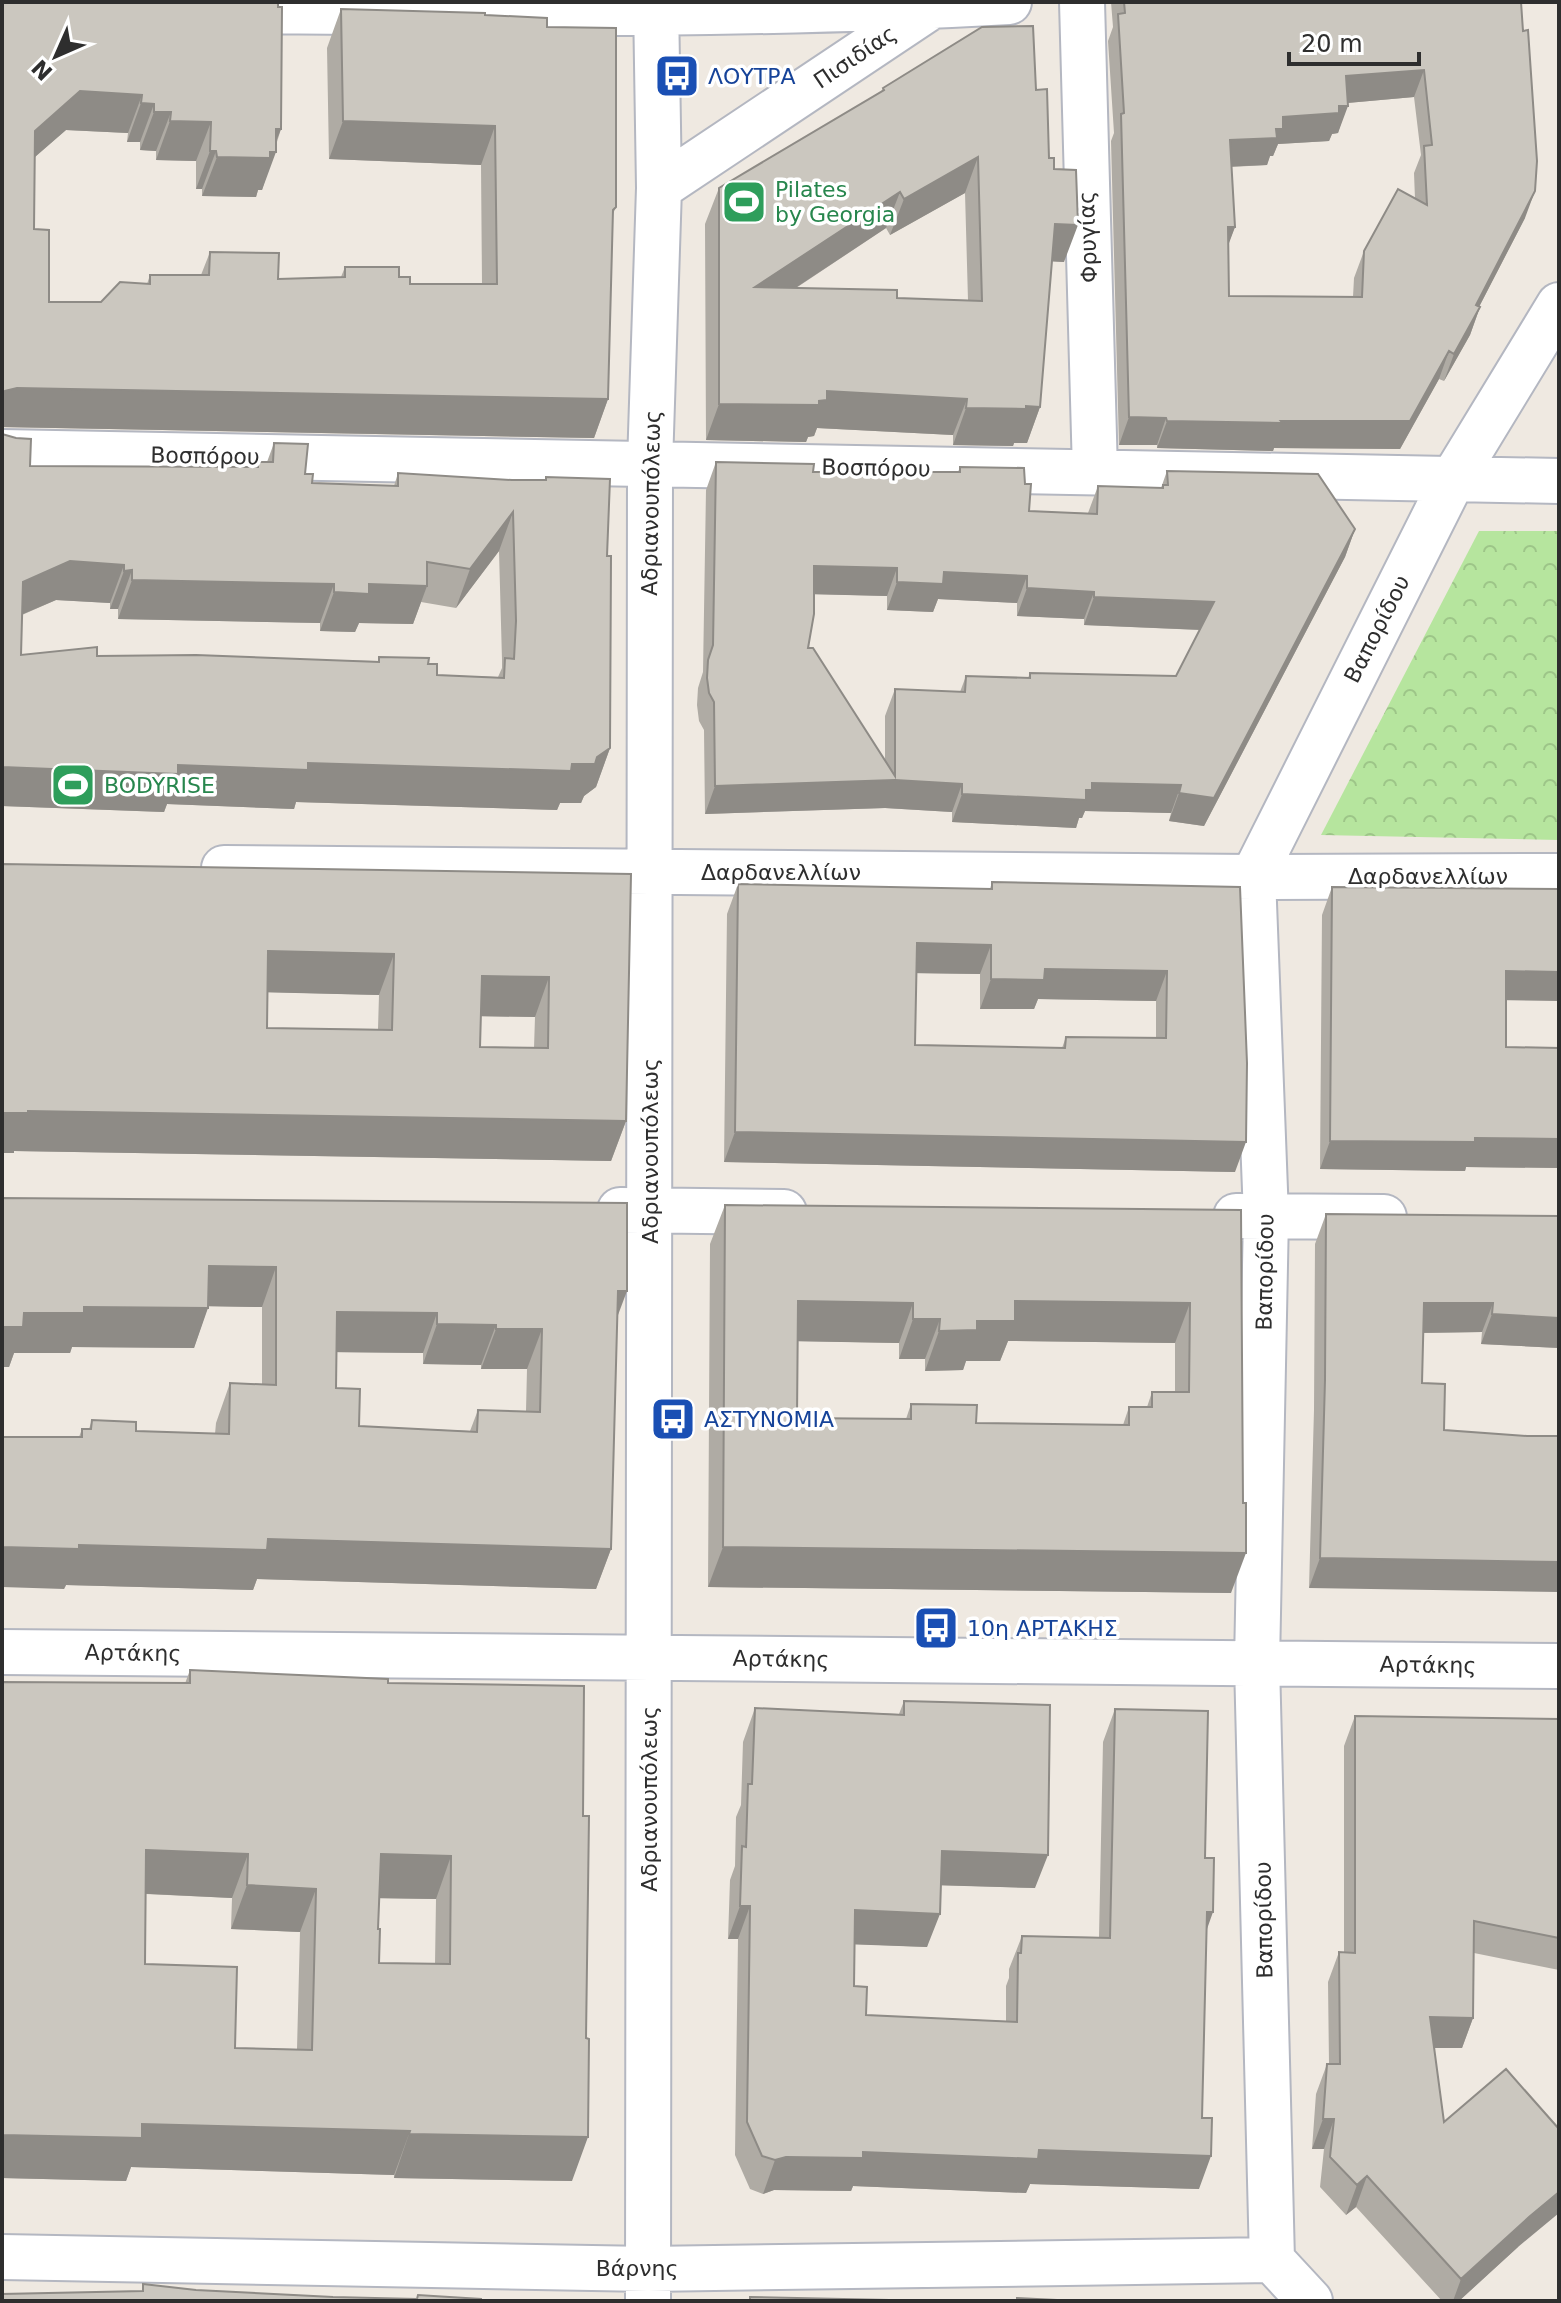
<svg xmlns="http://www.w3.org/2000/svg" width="1561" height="2303" font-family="'DejaVu Sans',sans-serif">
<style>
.forest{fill:url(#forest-crowns)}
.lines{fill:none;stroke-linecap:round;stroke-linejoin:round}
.minor-casing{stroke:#b4b7c1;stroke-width:48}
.minor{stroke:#fff;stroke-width:44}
.wall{fill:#afaba4;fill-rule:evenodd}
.shaded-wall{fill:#8e8b86}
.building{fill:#cbc7bf;stroke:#8e8b86;stroke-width:2;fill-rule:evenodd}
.labels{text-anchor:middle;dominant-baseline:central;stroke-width:7;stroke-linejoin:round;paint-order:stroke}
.street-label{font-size:22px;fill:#2e2e2e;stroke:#fff}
.transit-label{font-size:22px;fill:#164399;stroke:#fff;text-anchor:start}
.leisure-label{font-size:22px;fill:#27864d;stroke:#fff;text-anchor:start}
</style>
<defs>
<pattern id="forest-crowns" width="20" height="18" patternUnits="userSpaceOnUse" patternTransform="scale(2)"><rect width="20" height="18" fill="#b6e59e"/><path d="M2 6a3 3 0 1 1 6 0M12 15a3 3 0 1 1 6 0" fill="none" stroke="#9dc588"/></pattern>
</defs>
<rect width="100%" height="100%" fill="#efe9e1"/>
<path class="forest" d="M 1479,531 L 1559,531 L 1559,840 L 1321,835 Z"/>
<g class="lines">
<g class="minor-casing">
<path id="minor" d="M 1082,2 L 1095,472
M 224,11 C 486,13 748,17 1009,2
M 659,188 L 932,6
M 2,452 L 1559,481
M 224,868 L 1253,877 L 1559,876
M 620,1210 L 784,1212
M 1236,1216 L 1384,1217
M 2,1652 L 1559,1666
M 2,2257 L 648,2269 L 1272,2260
M 648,2301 L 650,464 L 659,188 L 656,2
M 1310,2301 L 1272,2260 L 1257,1663 L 1266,1216 L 1253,877 L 1453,479 L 1559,305"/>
</g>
<use href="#minor" class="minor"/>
</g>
<path class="wall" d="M 2,2 L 281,129 L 262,190 L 258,190 L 256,197 L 202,196 L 202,189 L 196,189 L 196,161 L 156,160 L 156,151 L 140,150 L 140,142 L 127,142 L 128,133 L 66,130 L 35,157 L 34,229 L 49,302 L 101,302 L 147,284 L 150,275 L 201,275 L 210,252 L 278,279 L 341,277 L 345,267 L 399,277 L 410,284 L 482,284 L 481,165 L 329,159 L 327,48 L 341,9 L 485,15 L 547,27 L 616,207 L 612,216 L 608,399 L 594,438 L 2,427 Z
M 1111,2 L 1521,2 L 1525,218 L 1479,307 L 1480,307 L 1470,335 L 1444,381 L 1439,379 L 1400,449 L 1274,448 L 1273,451 L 1157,448 L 1157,445 L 1119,445 L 1111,141 L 1114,133 L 1108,41 L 1113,27 ZM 1414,97 L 1421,155 L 1414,173 L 1415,199 L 1364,251 L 1354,278 L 1353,297 L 1229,296 L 1228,244 L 1235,227 L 1231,167 L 1267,165 L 1270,156 L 1273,156 L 1278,144 L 1329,141 L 1332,134 L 1338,133 L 1347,103 Z
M 883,88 L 1036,90 L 1049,158 L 1054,169 L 1064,262 L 1052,261 L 1040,407 L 1027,443 L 1014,443 L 1013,446 L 953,445 L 953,435 L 817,428 L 814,436 L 808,437 L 806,442 L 706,440 L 705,224 L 719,188 L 881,92 ZM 965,193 L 968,300 L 897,298 L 796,288 L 886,228 L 890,235 Z
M 2,434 L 30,466 L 256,467 L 258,462 L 267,462 L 274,443 L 305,474 L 312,483 L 394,486 L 398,473 L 512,480 L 545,480 L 546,477 L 607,556 L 610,748 L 596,787 L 584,796 L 581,803 L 560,803 L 557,810 L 296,802 L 294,809 L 167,804 L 164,812 L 2,806 ZM 499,551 L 502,660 L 502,668 L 498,677 L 437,675 L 428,664 L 379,657 L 378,661 L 97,656 L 21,655 L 22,615 L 56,600 L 110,603 L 110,609 L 118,609 L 118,619 L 320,623 L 320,631 L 355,632 L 359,623 L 413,624 L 421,602 L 456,608 Z
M 716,462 L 813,472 L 958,472 L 960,467 L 1025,484 L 1029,511 L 1088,513 L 1098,486 L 1161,488 L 1167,471 L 1355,529 L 1345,557 L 1204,826 L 1169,821 L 1171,813 L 1085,811 L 1082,818 L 1079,818 L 1076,828 L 952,822 L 952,812 L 885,808 L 705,814 L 704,730 L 699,721 L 697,705 L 698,688 L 703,672 L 706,490 ZM 814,594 L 887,596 L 887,610 L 933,612 L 938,599 L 1017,603 L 1017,616 L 1084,619 L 1084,625 L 1200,630 L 1176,676 L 1030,673 L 1028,678 L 966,676 L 960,692 L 895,689 L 885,716 L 885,761 L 808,648 Z
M 2,864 L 631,874 L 626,1121 L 611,1161 L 14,1151 L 14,1153 L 2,1153 ZM 267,992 L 379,995 L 378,1029 L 267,1028 ZM 481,1016 L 535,1017 L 534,1048 L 480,1047 Z
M 992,882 L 1240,887 L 1235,1172 L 724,1162 L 727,914 L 738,884 L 990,889 ZM 916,973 L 980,974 L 980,1009 L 1034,1009 L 1038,999 L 1156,1001 L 1156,1038 L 1066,1037 L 1062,1048 L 915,1045 Z
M 1332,887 L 1506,1000 L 1506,1047 L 1559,1048 L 1559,1168 L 1466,1167 L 1465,1171 L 1320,1169 L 1322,915 Z
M 2,1198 L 617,1318 L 611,1549 L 596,1589 L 257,1579 L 253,1590 L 66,1585 L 64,1589 L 79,1437 L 82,1429 L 89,1429 L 92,1420 L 136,1431 L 215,1434 L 216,1423 L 230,1383 L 262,1384 L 262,1307 L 208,1306 L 194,1348 L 72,1347 L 70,1353 L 14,1353 L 9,1367 L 2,1367 ZM 336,1352 L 423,1353 L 423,1364 L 481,1365 L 481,1369 L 527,1369 L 526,1411 L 478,1410 L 470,1431 L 359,1426 L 336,1388 Z
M 725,1205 L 1241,1210 L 1231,1593 L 708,1587 L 710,1244 ZM 798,1341 L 899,1343 L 899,1359 L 925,1359 L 925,1371 L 963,1370 L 966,1361 L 1000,1361 L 1008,1341 L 1175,1343 L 1175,1392 L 1152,1392 L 1147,1407 L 1129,1407 L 1123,1425 L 976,1423 L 911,1404 L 906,1419 L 797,1418 Z
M 1326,1214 L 1559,1216 L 1559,1348 L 1481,1344 L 1482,1332 L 1423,1333 L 1422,1383 L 1444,1430 L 1527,1436 L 1309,1588 L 1314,1410 L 1315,1244 Z
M 190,1670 L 388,1683 L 572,2181 L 394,2178 L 394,2175 L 131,2167 L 126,2181 L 2,2178 ZM 146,1894 L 232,1898 L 231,1929 L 300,1932 L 297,2049 L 235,2048 L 145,1964 ZM 379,1898 L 436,1899 L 435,1964 L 379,1963 L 378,1929 Z
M 904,1701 L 1035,1888 L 940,1885 L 927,1947 L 855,1944 L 854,1986 L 866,2015 L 1006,2021 L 1006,1986 L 1009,1978 L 1009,1969 L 1022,1936 L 1099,1937 L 1103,1742 L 1115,1709 L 1205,1858 L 1206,1931 L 1199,2189 L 1030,2184 L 1026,2193 L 853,2186 L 851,2191 L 774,2190 L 763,2194 L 750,2189 L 735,2155 L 738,1939 L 728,1939 L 730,1880 L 735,1866 L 736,1817 L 741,1805 L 743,1742 L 755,1708 L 899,1714 Z
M 1355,1716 L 1559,1719 L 1559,1970 L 1474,1953 L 1473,2018 L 1462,2048 L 1434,2048 L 1444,2122 L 1518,2247 L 1459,2301 L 1442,2301 L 1356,2207 L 1346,2215 L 1320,2187 L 1324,2149 L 1312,2149 L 1316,2094 L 1327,2064 L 1329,2064 L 1328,1982 L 1339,1952 L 1344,1952 L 1344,1746 Z"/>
<path class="shaded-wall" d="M 1424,70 L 1414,97 L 1336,104 L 1346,76 Z
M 80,91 L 142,95 L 128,133 L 66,130 L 21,169 L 35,131 Z
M 141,103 L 154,104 L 140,142 L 127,142 Z
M 1339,106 L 1348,106 L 1338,133 L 1332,134 L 1329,141 L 1278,144 L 1273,156 L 1270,156 L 1267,165 L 1220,167 L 1230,140 L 1276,129 L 1283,117 Z
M 154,112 L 171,112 L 156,151 L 140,150 Z
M 170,121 L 211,122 L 196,161 L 156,160 Z
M 343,121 L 495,126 L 481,165 L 329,159 Z
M 276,129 L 281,129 L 272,152 L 276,152 L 262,190 L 258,190 L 256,197 L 202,196 L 217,157 Z
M 210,151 L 216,151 L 202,189 L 196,189 Z
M 978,157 L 965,193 L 890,235 L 904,199 Z
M 1535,191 L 1525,218 L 1466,332 L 1476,305 Z
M 900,192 L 886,228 L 741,324 L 755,287 Z
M 1055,224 L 1078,225 L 1064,262 L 1042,261 Z
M 1228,227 L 1235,227 L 1225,254 Z
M 1480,307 L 1470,335 L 1444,381 L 1454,354 Z
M 1449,351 L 1439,379 L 1400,449 L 1274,448 L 1273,451 L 1157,448 L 1167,421 L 1281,421 Z
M 17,388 L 608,399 L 594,438 L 2,427 L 2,394 L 5,391 Z
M 827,391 L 967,399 L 953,435 L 817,428 L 814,436 L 808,437 L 806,442 L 706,440 L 719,404 L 819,401 Z
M 1026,406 L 1040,407 L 1027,443 L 1014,443 L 1013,446 L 953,445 L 966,408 Z
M 1129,417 L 1166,418 L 1157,445 L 1119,445 Z
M 513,512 L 499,551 L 456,608 L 470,569 Z
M 1355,529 L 1345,557 L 1204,826 L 1169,821 L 1179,793 Z
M 70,561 L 124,565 L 110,603 L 56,600 L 9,620 L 23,582 Z
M 814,566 L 897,568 L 887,596 L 804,594 Z
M 132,570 L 118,609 L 110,609 L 124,571 Z
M 944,572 L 1027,576 L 1017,603 L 938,599 L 933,612 L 887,610 L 897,582 Z
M 132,580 L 334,584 L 320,623 L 118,619 Z
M 369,584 L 427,586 L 413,624 L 359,623 L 355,632 L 320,631 L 334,592 Z
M 1027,588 L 1094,592 L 1084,619 L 1017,616 Z
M 1094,597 L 1214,602 L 1204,630 L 1084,625 Z
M 610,748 L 596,787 L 584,796 L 581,803 L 560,803 L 557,810 L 296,802 L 294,809 L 167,804 L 164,812 L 2,806 L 2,767 L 308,763 L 572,764 L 597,757 Z
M 895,780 L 962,784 L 952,812 L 885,808 L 705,814 L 715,786 Z
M 1092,783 L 1181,785 L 1171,813 L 1085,811 L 1082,818 L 1079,818 L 1076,828 L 952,822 L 962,794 L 1086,790 Z
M 917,943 L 991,945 L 980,974 L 906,973 Z
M 268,951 L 394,954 L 379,995 L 254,992 Z
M 1045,969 L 1167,971 L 1156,1001 L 1038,999 L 1034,1009 L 980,1009 L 991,979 Z
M 1506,971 L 1559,972 L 1559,1001 L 1496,1000 Z
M 482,976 L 549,977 L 535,1017 L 467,1016 Z
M 28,1111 L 626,1121 L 611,1161 L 14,1151 L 14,1153 L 2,1153 L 2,1113 Z
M 735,1132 L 1246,1142 L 1235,1172 L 724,1162 Z
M 1475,1138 L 1559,1139 L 1559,1168 L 1466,1167 L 1465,1171 L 1320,1169 L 1330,1141 Z
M 209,1266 L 276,1267 L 262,1307 L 194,1306 Z
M 618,1291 L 627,1291 L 612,1331 Z
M 798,1301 L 913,1303 L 899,1343 L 784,1341 Z
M 1015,1301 L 1190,1303 L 1175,1343 L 1008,1341 L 1000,1361 L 966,1361 L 963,1370 L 925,1371 L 939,1331 L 977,1321 Z
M 1424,1303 L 1493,1303 L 1482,1332 L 1413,1333 Z
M 84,1307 L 208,1308 L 194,1348 L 72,1347 L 70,1353 L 14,1353 L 9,1367 L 2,1367 L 2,1327 L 24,1313 Z
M 337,1312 L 437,1313 L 423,1353 L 322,1352 Z
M 1492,1314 L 1559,1318 L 1559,1348 L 1481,1344 Z
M 913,1319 L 940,1319 L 925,1359 L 899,1359 Z
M 437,1324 L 496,1325 L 481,1365 L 423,1364 Z
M 496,1329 L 542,1329 L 527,1369 L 481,1369 Z
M 268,1539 L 611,1549 L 596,1589 L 257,1579 L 253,1590 L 66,1585 L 64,1589 L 2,1587 L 2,1547 Z
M 723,1547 L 1246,1553 L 1231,1593 L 708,1587 Z
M 1320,1558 L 1559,1562 L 1559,1592 L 1309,1588 Z
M 146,1850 L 248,1854 L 232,1898 L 130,1893 Z
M 942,1851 L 1048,1855 L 1035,1888 L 929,1885 Z
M 381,1854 L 451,1856 L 436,1899 L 365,1898 Z
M 247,1885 L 316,1889 L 300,1932 L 231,1929 Z
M 740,1906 L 750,1906 L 738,1939 L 728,1939 Z
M 855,1910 L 940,1914 L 927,1947 L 843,1944 Z
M 1207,1912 L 1213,1912 L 1201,1946 Z
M 1430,2017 L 1473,2018 L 1462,2048 L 1419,2048 Z
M 1323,2119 L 1334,2119 L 1324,2149 L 1312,2149 Z
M 142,2124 L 410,2131 L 394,2175 L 131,2167 L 126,2181 L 2,2178 L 2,2135 Z
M 409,2134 L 588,2137 L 572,2181 L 394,2178 Z
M 1039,2150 L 1211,2156 L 1199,2189 L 1030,2184 L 1026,2193 L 853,2186 L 851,2191 L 774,2190 L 763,2194 L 775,2160 L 786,2157 L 863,2152 Z
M 1367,2176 L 1356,2207 L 1346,2215 L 1357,2185 Z
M 1559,2192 L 1559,2213 L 1518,2247 L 1459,2301 L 1453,2301 L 1461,2279 L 1529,2217 Z"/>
<path class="building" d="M 2,2 L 269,2 L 278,3 L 278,7 L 282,7 L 281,129 L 276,129 L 276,152 L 270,152 L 270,158 L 217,157 L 216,151 L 210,151 L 211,122 L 170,121 L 171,112 L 154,112 L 154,104 L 141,103 L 142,95 L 80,91 L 35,131 L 34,229 L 49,230 L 49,302 L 101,302 L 120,282 L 150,284 L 150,275 L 209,275 L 210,252 L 279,253 L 278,279 L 345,277 L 345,267 L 399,267 L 399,277 L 410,277 L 410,284 L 497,284 L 495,126 L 343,121 L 341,9 L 485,13 L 485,15 L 547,18 L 547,27 L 616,28 L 616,207 L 613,210 L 608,399 L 17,388 L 5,391 L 2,394 Z
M 1124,2 L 1521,2 L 1523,31 L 1528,30 L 1537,161 L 1535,191 L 1476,305 L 1480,307 L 1454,354 L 1449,351 L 1410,421 L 1281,421 L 1283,423 L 1167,421 L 1166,418 L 1129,417 L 1121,114 L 1124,113 L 1118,14 L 1125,13 ZM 1424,70 L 1432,145 L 1424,146 L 1427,205 L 1398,189 L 1364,251 L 1362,297 L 1229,296 L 1228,227 L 1235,227 L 1230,140 L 1277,138 L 1276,129 L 1283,129 L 1283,117 L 1339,113 L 1339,106 L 1348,106 L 1346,76 Z
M 1033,26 L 1036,90 L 1047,89 L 1049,158 L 1054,158 L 1054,169 L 1076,170 L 1078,225 L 1055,224 L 1040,407 L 1026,406 L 1026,409 L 966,408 L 967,399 L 827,391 L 827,400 L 819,401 L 819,405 L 719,404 L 719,188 L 884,90 L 883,88 L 982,27 ZM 978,157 L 982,301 L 897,298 L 897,290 L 755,287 L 900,192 L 904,199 Z
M 2,434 L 16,438 L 31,439 L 30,466 L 258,467 L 258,462 L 273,462 L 274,443 L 308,444 L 305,474 L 313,474 L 312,483 L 398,486 L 398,473 L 512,480 L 546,480 L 546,477 L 610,479 L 607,556 L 611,556 L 610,748 L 597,757 L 595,764 L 572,764 L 571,771 L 308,763 L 308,770 L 178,765 L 178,774 L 2,767 ZM 513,512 L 516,621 L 514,659 L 505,658 L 504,678 L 437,675 L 437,664 L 428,664 L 429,658 L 379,657 L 379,662 L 196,655 L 97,656 L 97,647 L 21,655 L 23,582 L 70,561 L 124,565 L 124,571 L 132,570 L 132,580 L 334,584 L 334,592 L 369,594 L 369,584 L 427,586 L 427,562 L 470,569 Z
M 716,462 L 814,464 L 813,472 L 960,472 L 960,467 L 1024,468 L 1025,484 L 1031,484 L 1029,511 L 1097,514 L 1098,486 L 1163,488 L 1163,485 L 1168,485 L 1167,471 L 1318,474 L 1355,529 L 1214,798 L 1179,793 L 1181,785 L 1092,783 L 1092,790 L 1086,790 L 1086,800 L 962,794 L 962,784 L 895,780 L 715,786 L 714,702 L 709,693 L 707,678 L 708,660 L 713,645 ZM 814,566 L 897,568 L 897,582 L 943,584 L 944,572 L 1027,576 L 1027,588 L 1094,592 L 1094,597 L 1214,602 L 1176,676 L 1030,673 L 1030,678 L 966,676 L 965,692 L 895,689 L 895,776 L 813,648 L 808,648 L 814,614 Z
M 2,864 L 631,874 L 626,1121 L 28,1111 L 28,1113 L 2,1113 ZM 268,951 L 394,954 L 392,1030 L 267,1028 ZM 482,976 L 549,977 L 548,1048 L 480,1047 Z
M 992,882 L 1240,887 L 1247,1063 L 1246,1142 L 735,1132 L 738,884 L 992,889 ZM 917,943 L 991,945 L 991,979 L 1044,980 L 1045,969 L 1167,971 L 1166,1038 L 1066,1037 L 1065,1048 L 915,1045 Z
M 1332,887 L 1559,889 L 1559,972 L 1506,971 L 1506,1047 L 1559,1048 L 1559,1139 L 1475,1138 L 1475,1142 L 1330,1141 Z
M 2,1198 L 627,1203 L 627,1291 L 618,1291 L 611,1549 L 268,1539 L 267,1550 L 79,1545 L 79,1549 L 2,1547 L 2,1437 L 82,1437 L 82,1429 L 91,1429 L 92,1420 L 136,1422 L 136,1431 L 229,1434 L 230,1383 L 276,1385 L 276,1267 L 209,1266 L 208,1308 L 84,1307 L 84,1313 L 24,1313 L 23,1327 L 2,1327 ZM 337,1312 L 437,1313 L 437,1324 L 496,1325 L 496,1329 L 542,1329 L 540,1412 L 478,1410 L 477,1432 L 359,1426 L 360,1389 L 336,1388 Z
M 725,1205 L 1241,1210 L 1243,1503 L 1246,1503 L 1246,1553 L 723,1547 ZM 798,1301 L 913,1303 L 913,1319 L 940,1319 L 939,1331 L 977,1330 L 977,1321 L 1015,1321 L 1015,1301 L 1190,1303 L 1189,1392 L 1152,1392 L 1152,1407 L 1129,1407 L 1129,1425 L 976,1423 L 977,1405 L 911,1404 L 911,1419 L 797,1418 Z
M 1326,1214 L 1559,1216 L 1559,1318 L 1492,1314 L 1493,1303 L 1424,1303 L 1422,1383 L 1445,1384 L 1444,1430 L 1527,1436 L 1559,1436 L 1559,1562 L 1320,1558 L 1325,1380 Z
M 190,1670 L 388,1679 L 388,1683 L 584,1686 L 583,1816 L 589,1816 L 586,2038 L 589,2039 L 588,2137 L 409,2134 L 410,2131 L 142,2124 L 142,2138 L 2,2135 L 2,1682 L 190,1683 ZM 146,1850 L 248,1854 L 247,1885 L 316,1889 L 312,2050 L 235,2048 L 237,1967 L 145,1964 ZM 381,1854 L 451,1856 L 450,1964 L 379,1963 L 380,1929 L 378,1929 Z
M 904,1701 L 1050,1705 L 1048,1855 L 942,1851 L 940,1914 L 855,1910 L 854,1986 L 867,1987 L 866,2015 L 1017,2022 L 1018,1953 L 1021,1953 L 1022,1936 L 1110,1938 L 1115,1709 L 1208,1711 L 1205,1858 L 1214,1858 L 1213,1912 L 1207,1912 L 1202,2118 L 1212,2118 L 1211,2156 L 1039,2150 L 1038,2159 L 863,2152 L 863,2158 L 786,2157 L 775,2160 L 762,2156 L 747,2122 L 750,1906 L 740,1906 L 742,1846 L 746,1847 L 748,1784 L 752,1784 L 755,1708 L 904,1715 Z
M 1355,1716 L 1559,1719 L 1559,1938 L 1474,1921 L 1473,2018 L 1430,2017 L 1444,2122 L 1506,2069 L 1559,2129 L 1559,2192 L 1529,2217 L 1461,2279 L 1367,2176 L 1357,2185 L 1330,2157 L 1334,2119 L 1323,2119 L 1327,2064 L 1340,2064 L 1339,1952 L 1355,1953 Z
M 143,2284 L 196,2290 L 333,2297 L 417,2299 L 418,2295 L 481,2299 L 481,2301 L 2,2301 L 2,2294 L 143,2291 Z
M 750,2297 L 936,2301 L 750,2301 Z
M 1017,2298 L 1077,2301 L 1017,2301 Z"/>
<defs>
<g id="bus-square" transform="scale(2.3)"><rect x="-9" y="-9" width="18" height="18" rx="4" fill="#1a4fb4" stroke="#fff"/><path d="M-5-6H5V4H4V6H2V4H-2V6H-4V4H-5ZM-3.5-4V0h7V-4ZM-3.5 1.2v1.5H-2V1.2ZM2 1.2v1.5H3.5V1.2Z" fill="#fff"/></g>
<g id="stadium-square" transform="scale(2.3)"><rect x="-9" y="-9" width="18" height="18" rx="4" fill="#2e9e5b" stroke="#fff"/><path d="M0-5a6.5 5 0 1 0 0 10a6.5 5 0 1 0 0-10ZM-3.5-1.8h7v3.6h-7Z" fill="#fff"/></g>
</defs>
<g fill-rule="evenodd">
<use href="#bus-square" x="677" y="76"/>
<use href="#stadium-square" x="744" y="202"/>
<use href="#stadium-square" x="73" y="785"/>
<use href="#bus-square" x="673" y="1419"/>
<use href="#bus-square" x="936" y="1628"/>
</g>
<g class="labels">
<g class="street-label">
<text transform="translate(855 57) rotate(-34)">Πισιδίας</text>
<text transform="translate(1088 237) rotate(-92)">Φρυγίας</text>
<text transform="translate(205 456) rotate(1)">Βοσπόρου</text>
<text transform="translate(876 468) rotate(1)">Βοσπόρου</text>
<text transform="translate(651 503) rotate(-89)">Αδριανουπόλεως</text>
<text transform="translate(1377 629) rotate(-63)">Βαπορίδου</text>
<text x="781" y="872">Δαρδανελλίων</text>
<text x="1428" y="876">Δαρδανελλίων</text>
<text transform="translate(650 1151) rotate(-90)">Αδριανουπόλεως</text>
<text transform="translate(1265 1272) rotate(-89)">Βαπορίδου</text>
<text transform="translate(133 1653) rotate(1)">Αρτάκης</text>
<text transform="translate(781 1659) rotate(1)">Αρτάκης</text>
<text transform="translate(1428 1665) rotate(1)">Αρτάκης</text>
<text transform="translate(649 1799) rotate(-90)">Αδριανουπόλεως</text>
<text transform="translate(1264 1920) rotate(-91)">Βαπορίδου</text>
<text x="637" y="2268">Βάρνης</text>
</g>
<g class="transit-label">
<text x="708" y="76">ΛΟΥΤΡΑ</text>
<text x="704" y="1419">ΑΣΤΥΝΟΜΙΑ</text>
<text x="967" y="1628">10η ΑΡΤΑΚΗΣ</text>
</g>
<g class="leisure-label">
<text x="775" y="189">Pilates<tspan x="775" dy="25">by Georgia</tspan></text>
<text x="104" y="785">BODYRISE</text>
</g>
</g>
<rect width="1561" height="2303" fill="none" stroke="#2e2e2e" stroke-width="8"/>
<g transform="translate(56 56) rotate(225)" stroke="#ffffff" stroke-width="6" paint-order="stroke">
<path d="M0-6L14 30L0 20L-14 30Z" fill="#2e2e2e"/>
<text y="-12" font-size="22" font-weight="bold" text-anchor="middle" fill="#2e2e2e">N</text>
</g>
<path d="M1289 52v12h130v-12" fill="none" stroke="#2e2e2e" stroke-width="4"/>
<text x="1301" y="52" font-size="24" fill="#2e2e2e" stroke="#ffffff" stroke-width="6" paint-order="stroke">20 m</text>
</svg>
